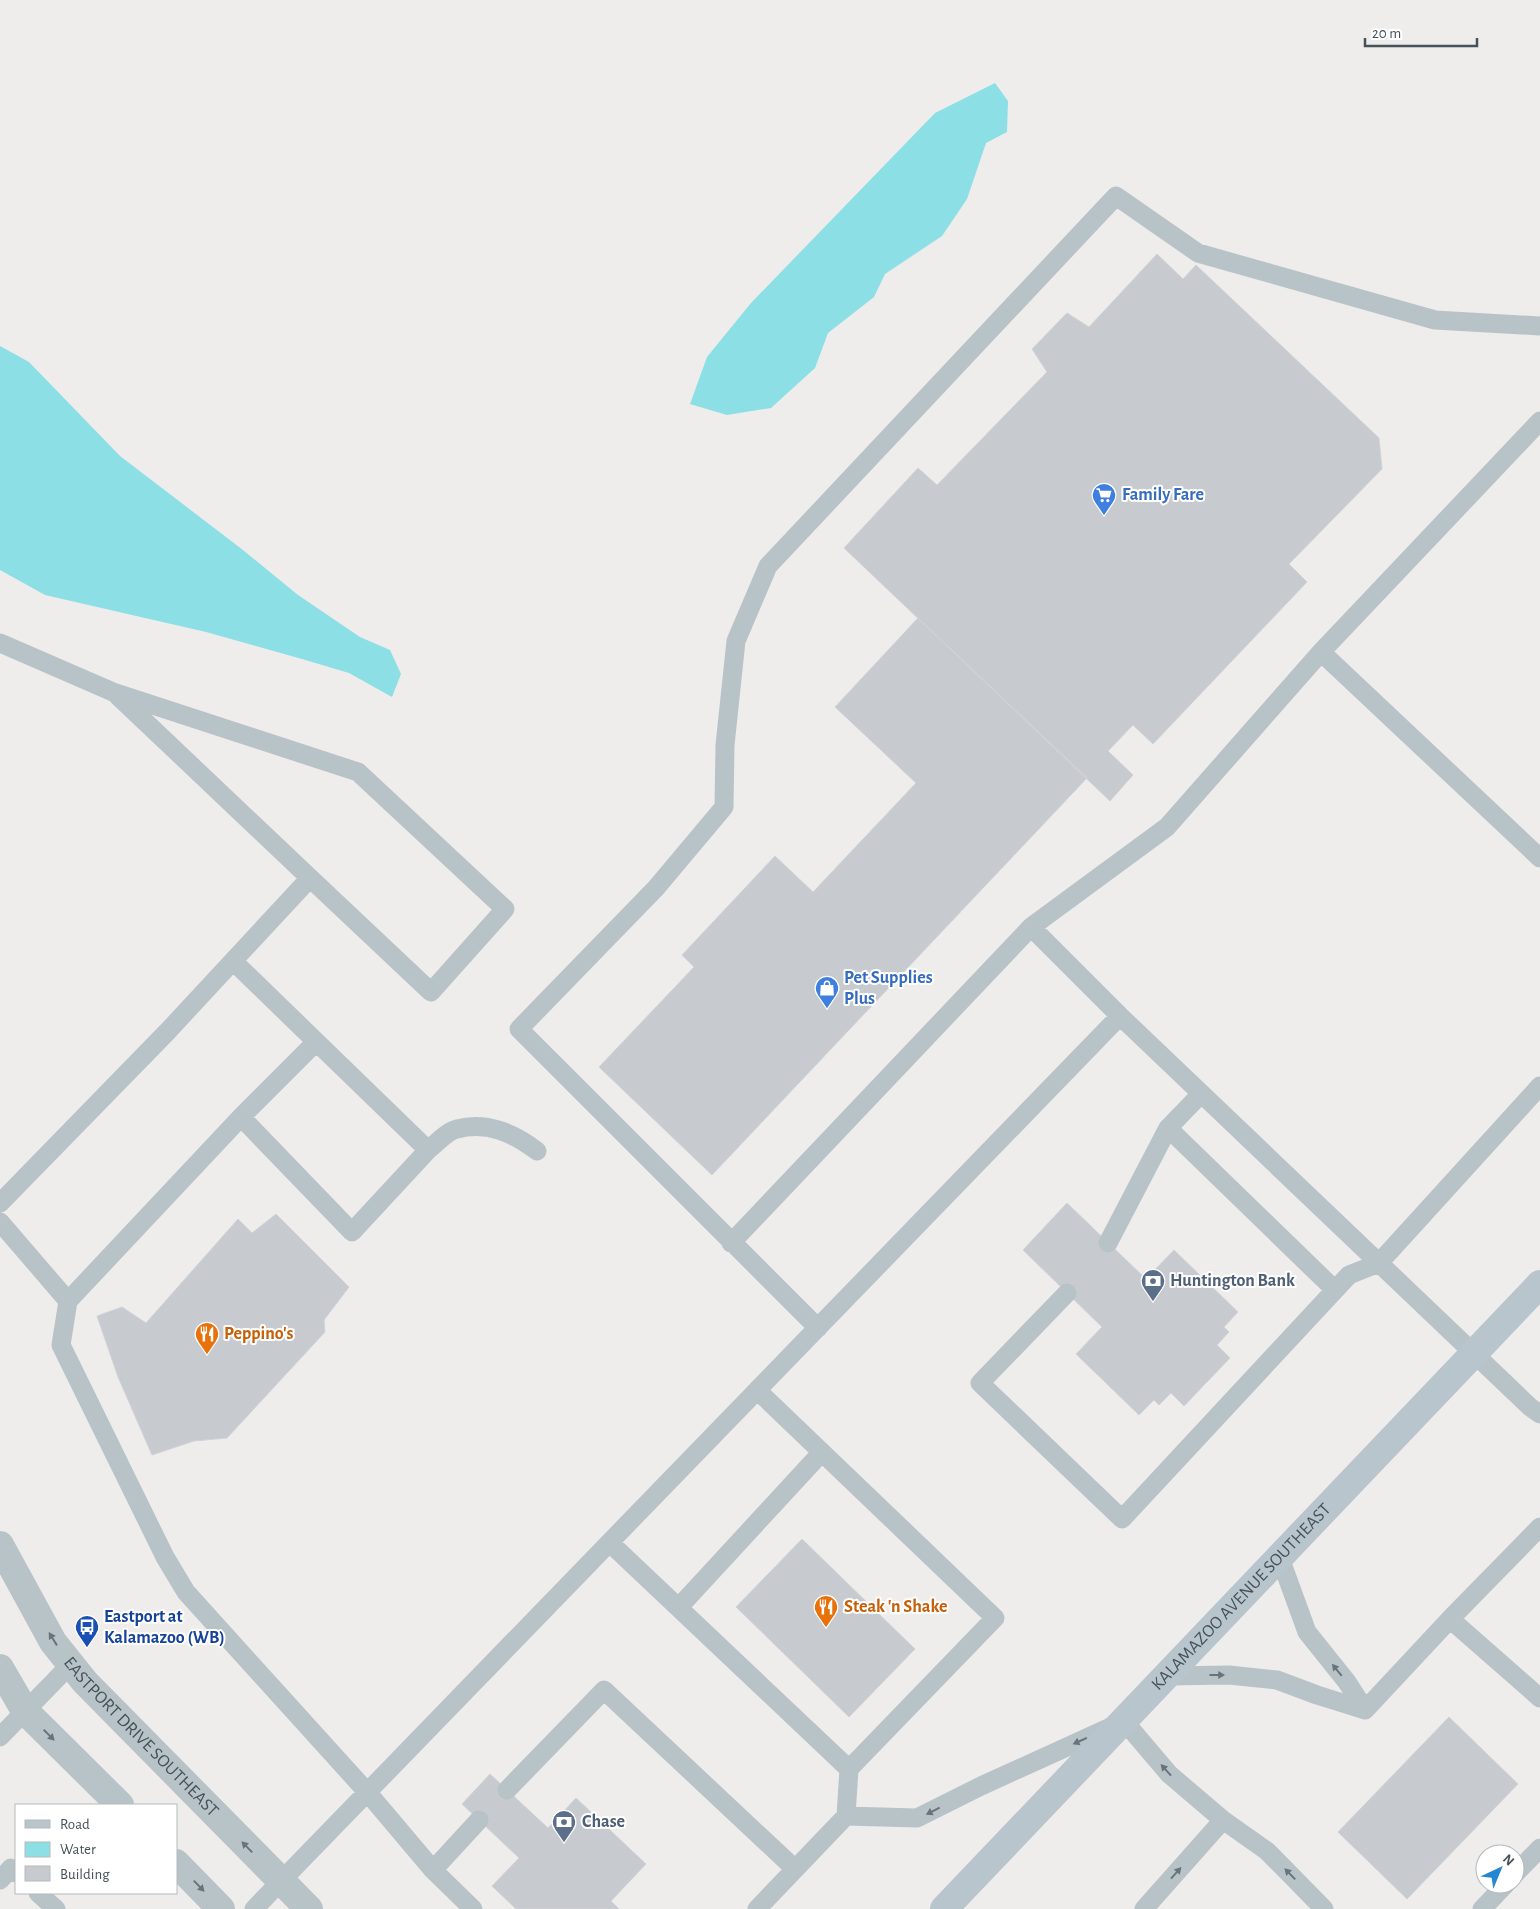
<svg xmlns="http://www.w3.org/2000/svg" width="1540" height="1909" font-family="'Alegreya Sans',sans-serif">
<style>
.water{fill:#8cdfe5}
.building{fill:#c7cacf;stroke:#d0d3d8}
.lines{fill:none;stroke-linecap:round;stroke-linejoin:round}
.service{stroke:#b8c3c8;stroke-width:19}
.minor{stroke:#b8c3c8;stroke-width:28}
.secondary{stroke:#b9c5cd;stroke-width:28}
.oneway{fill:#68747a}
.labels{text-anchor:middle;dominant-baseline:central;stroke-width:4;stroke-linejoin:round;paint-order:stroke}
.shop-label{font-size:18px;font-weight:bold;fill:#366cbe;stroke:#fff;text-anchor:start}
.service-label{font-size:18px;font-weight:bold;fill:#4e5e75;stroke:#fff;text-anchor:start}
.food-label{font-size:18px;font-weight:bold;fill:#c56008;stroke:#fff;text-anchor:start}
.street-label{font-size:18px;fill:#465258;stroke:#fff}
.transit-label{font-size:18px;font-weight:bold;fill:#164399;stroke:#fff;text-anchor:start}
</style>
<rect width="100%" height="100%" fill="#efecec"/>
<path class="water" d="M 995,83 L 1008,101 L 1007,132 L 986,143 L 967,199 L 942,236 L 885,274 L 874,297 L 828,333 L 815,368 L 771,408 L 727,415 L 690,404 L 707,357 L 751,303 L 935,113 Z
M 0,346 L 29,362 L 120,456 L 243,550 L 298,595 L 360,637 L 390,650 L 401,674 L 392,697 L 349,673 L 302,659 L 206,632 L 45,595 L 0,570 Z"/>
<path class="building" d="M 1157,254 L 1183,279 L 1196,265 L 1379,438 L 1382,469 L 1289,564 L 1307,582 L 1153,744 L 1133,725 L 1108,751 L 1133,775 L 1110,801 L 844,548 L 918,468 L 937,485 L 1047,372 L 1032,349 L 1067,313 L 1089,327 Z
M 918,618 L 1087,778 L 712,1175 L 599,1067 L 694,967 L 682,955 L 775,856 L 813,892 L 916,783 L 835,707 Z
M 1067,1203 L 1146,1279 L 1174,1250 L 1238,1312 L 1224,1327 L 1229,1332 L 1217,1345 L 1230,1358 L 1184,1406 L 1171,1393 L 1159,1405 L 1154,1400 L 1139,1415 L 1076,1354 L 1102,1327 L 1023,1250 Z
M 276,1214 L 349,1287 L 324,1320 L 325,1332 L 227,1438 L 194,1441 L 152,1455 L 118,1377 L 97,1316 L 122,1307 L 146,1323 L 238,1219 L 252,1233 Z
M 802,1539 L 915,1649 L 849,1717 L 736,1607 Z
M 1449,1717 L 1518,1784 L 1407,1899 L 1338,1832 Z
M 490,1774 L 548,1828 L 576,1798 L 646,1864 L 611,1901 L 619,1909 L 516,1909 L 492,1886 L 519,1858 L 462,1804 Z"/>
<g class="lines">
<path class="service" d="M 0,643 L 113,692 L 358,772 L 505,909 L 431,992 L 310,878 L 167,1032 L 0,1203
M 1321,652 L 1540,858
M 118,696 L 310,878
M 1031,927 L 1120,1016 L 1530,1407 L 1540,1414
M 233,961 L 428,1150 C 436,1144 447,1131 457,1129 C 487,1121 513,1133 537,1151
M 241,1117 L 352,1232 L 428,1150
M 1168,1128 L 1335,1290
M 0,1222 L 68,1301 L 61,1345 L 165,1557 L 186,1592 L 368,1793 L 433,1870 L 473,1909
M 731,1243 L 1031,927 L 1167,827 L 1321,652 L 1540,421
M 1108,1243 L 1168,1128 L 1201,1094
M 1067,1293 L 980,1383 L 1122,1519 L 1349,1275 L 1379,1263 L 1540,1086
M 68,1301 L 241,1117 L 316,1042
M 818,1328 L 519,1029 L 656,888 L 724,807 L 725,745 L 736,641 L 768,566 L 1116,196 L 1198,253 L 1435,320 L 1540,326
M 610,1543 L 849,1769 L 995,1618 L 757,1390
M 1280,1558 L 1307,1632 L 1347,1682 L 1365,1710
M 679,1607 L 822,1452
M 1450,1619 L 1540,1527
M 1168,1676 L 1229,1675 L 1277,1680 L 1317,1695 L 1365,1710
M 1365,1710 L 1450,1619 L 1540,1698
M 0,1737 L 71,1664
M 507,1790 L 604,1690 L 795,1869
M 846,1816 L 917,1818 L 981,1786 L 1124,1721 L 1169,1774 L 1223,1820 L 1267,1851 L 1324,1909
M 433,1870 L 479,1820
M 1515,1874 L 1540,1848
M 0,1880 L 11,1868 L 16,1873
M 38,1893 L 56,1909
M 254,1909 L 1120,1016
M 757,1909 L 846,1816 L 849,1769
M 1144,1909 L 1223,1820
M 1482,1909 L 1506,1884"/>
<g class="minor">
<path id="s1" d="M 0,1545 L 53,1642 L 85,1682 L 309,1909"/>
<path d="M 0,1668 L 25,1711 L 120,1805"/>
<path d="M 176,1863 L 221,1909"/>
</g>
<path class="secondary" id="s2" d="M 944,1909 L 1540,1284"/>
</g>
<defs><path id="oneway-solid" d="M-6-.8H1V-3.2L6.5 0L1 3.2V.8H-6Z" transform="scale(1.25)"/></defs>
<g class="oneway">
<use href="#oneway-solid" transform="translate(53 1639) rotate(-122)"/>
<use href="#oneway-solid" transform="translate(1337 1670) rotate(-129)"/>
<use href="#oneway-solid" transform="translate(1217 1675)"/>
<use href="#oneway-solid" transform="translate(49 1735) rotate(45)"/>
<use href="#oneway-solid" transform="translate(1080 1741) rotate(156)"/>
<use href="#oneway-solid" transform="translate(1166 1770) rotate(-132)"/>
<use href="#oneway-solid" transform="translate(933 1811) rotate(153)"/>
<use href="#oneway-solid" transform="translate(247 1847) rotate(-134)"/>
<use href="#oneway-solid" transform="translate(1176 1873) rotate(-48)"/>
<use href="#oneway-solid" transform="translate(1290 1874) rotate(-134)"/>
<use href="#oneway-solid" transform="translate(199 1886) rotate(46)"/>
</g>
<defs>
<g id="supermarket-pin" transform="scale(1.25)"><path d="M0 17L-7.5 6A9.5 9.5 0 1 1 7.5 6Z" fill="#3f7fe0" stroke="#fff"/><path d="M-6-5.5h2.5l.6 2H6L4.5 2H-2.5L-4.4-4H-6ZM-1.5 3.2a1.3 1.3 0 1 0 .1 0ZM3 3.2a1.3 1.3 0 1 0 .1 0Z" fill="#fff"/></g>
<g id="shop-pin" transform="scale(1.25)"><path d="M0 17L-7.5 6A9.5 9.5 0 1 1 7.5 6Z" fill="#3f7fe0" stroke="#fff"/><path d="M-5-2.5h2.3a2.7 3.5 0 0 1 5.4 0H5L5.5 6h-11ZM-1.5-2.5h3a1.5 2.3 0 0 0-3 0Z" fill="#fff"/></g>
<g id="bank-pin" transform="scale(1.25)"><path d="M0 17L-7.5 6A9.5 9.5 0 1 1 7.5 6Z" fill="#5c6f8a" stroke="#fff"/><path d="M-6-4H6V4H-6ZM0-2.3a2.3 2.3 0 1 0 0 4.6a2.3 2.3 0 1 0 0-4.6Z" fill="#fff"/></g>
<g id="restaurant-pin" transform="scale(1.25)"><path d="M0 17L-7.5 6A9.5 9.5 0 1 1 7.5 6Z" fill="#e8710a" stroke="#fff"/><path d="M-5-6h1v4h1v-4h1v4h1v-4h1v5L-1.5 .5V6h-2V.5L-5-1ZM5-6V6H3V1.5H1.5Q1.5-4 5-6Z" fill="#fff"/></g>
<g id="bus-pin" transform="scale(1.25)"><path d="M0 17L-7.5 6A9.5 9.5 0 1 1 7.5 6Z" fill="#1a4fb4" stroke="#fff"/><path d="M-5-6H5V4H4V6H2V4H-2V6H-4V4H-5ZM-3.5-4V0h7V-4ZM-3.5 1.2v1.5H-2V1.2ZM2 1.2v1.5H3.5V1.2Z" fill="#fff"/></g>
</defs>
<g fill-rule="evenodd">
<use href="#supermarket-pin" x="1104" y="495"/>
<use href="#shop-pin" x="827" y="988"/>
<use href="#bank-pin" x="1153" y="1281"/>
<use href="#restaurant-pin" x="207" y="1334"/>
<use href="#restaurant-pin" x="826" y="1607"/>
<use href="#bus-pin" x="87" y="1627"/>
<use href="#bank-pin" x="564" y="1822"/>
</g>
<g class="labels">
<g class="shop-label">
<text x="1122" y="495">Family Fare</text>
<text x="844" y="978">Pet Supplies<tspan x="844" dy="21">Plus</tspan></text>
</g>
<g class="service-label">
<text x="1170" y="1281">Huntington Bank</text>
<text x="582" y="1822">Chase</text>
</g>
<g class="food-label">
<text x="224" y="1334">Peppino's</text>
<text x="844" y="1607">Steak 'n Shake</text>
</g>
<g class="street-label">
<text stroke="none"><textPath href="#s2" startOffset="431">KALAMAZOO AVENUE SOUTHEAST</textPath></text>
<text stroke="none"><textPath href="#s1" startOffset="240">EASTPORT DRIVE SOUTHEAST</textPath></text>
</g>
<g class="transit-label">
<text x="104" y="1617">Eastport at<tspan x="104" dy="21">Kalamazoo (WB)</tspan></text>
</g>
</g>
<rect x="15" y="1804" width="162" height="90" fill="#ffffff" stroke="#b5babc"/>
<rect x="25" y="1820" width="25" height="8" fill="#b9c5cd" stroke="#b5babc"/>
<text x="60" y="1829" font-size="15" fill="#465258">Road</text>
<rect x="25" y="1842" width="25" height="15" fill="#8cdfe5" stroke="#b5babc"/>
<text x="60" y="1854" font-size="15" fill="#465258">Water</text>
<rect x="25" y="1866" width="25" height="15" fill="#c7cacf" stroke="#b5babc"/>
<text x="60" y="1879" font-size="15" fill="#465258">Building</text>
<g transform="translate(1500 1869) rotate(44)"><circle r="24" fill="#ffffff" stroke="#b5babc"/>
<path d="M0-4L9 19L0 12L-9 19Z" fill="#2487d1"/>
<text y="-8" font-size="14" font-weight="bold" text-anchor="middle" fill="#465258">N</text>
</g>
<path d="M1365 38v8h112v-8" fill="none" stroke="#465258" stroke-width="2.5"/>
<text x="1372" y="38" font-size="15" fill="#465258" stroke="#ffffff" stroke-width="4" paint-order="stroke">20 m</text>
</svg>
